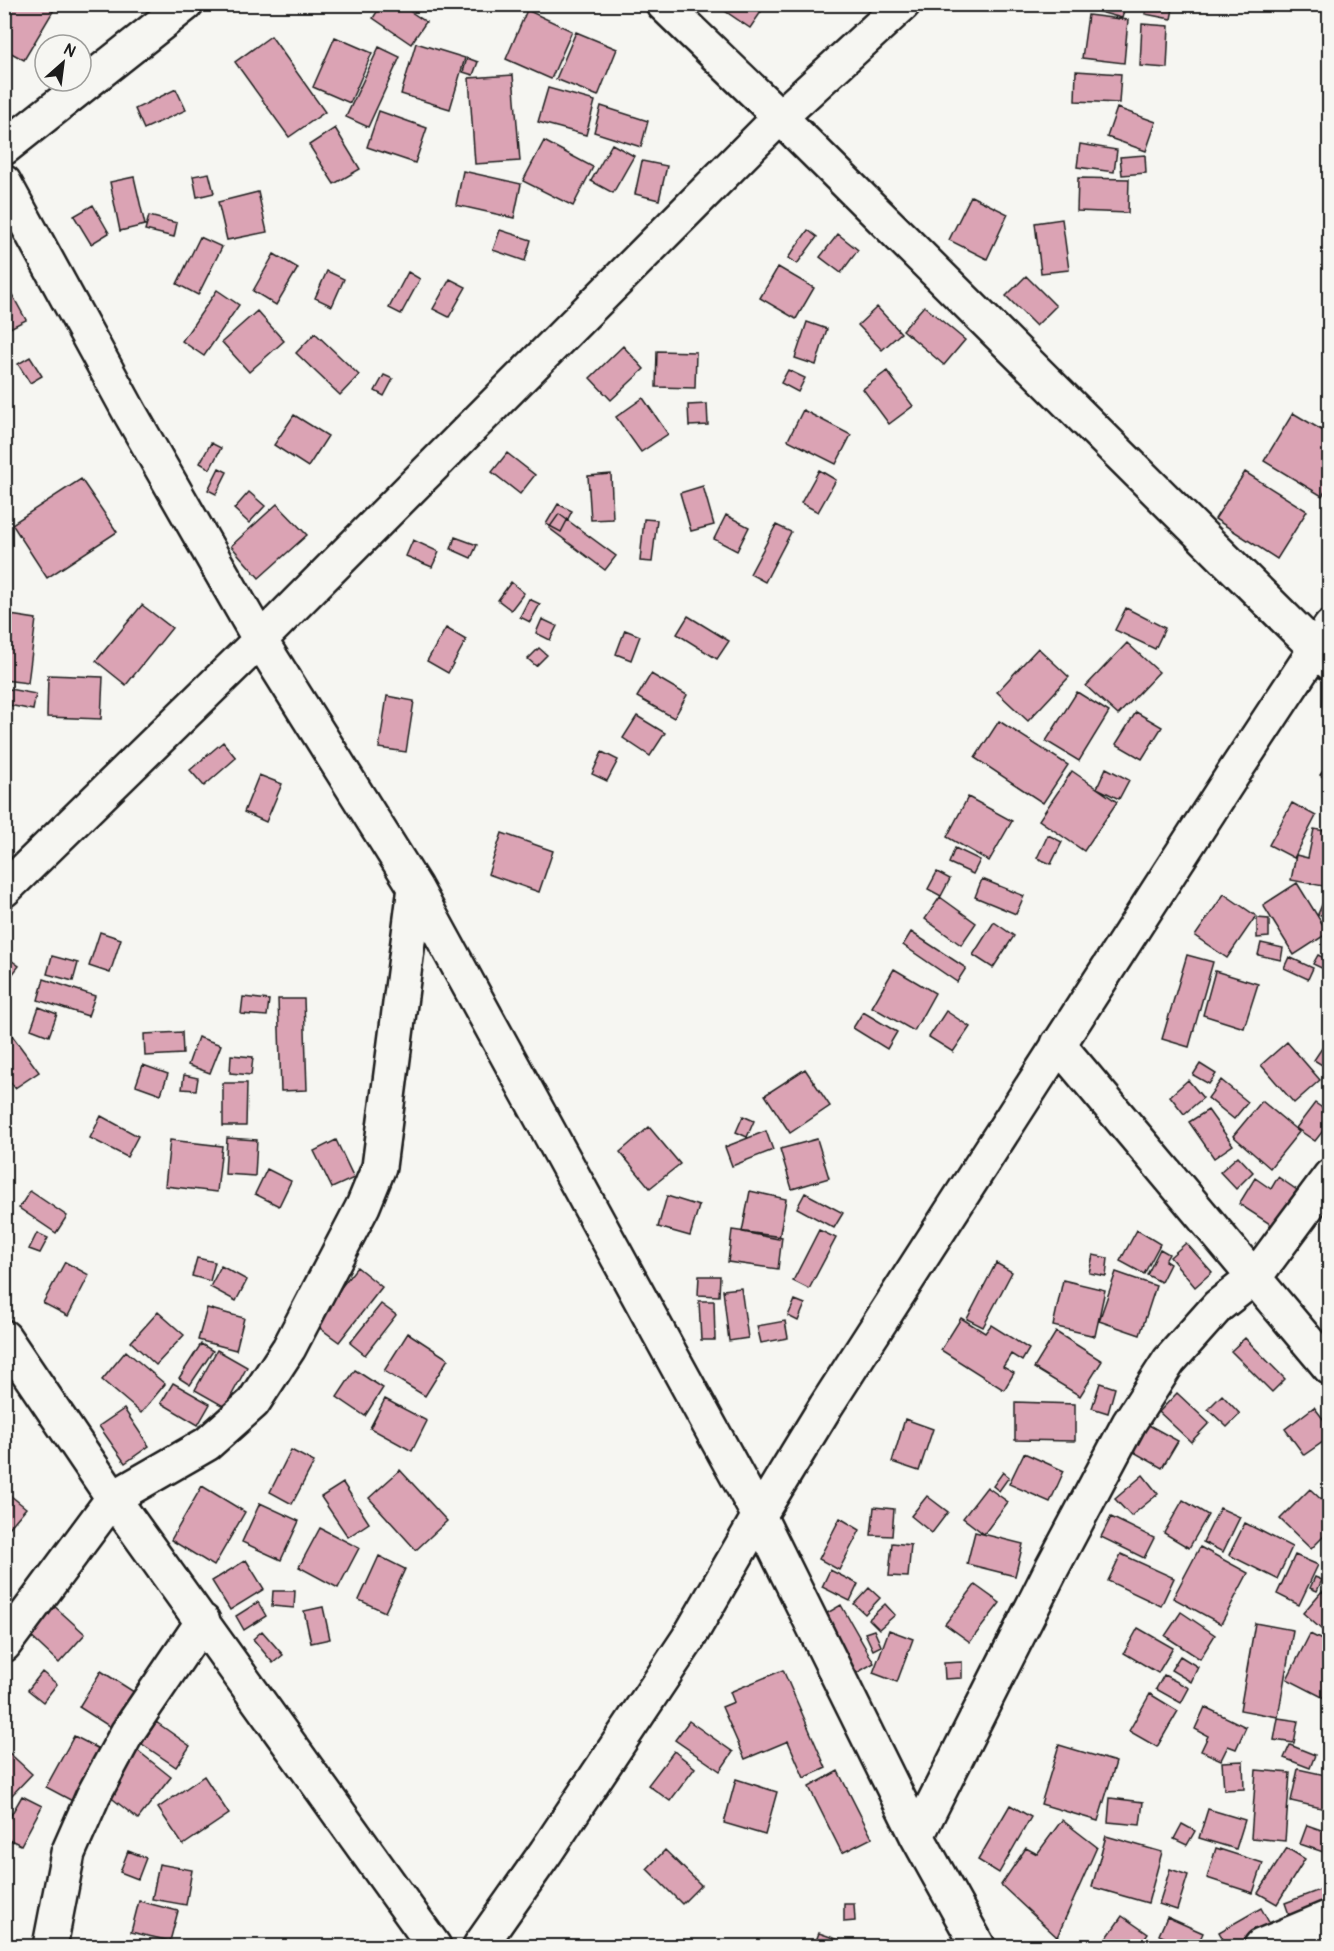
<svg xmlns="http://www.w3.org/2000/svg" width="1334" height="1951" font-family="Pangolin,sans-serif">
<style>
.building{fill:#dba3b4;stroke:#1c1c1c;stroke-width:1.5}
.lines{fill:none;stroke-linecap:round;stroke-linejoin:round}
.minor-casing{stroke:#1c1c1c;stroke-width:38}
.minor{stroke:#f6f6f2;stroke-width:33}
</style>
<rect width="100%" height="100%" fill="#f6f6f2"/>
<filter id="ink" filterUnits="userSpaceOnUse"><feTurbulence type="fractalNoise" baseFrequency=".0167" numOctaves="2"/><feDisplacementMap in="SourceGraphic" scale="12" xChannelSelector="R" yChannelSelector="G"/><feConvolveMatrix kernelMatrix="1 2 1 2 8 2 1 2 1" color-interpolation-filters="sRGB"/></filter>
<g filter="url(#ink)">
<path class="building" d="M 4,4 L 50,4 L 55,8 L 24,60 L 4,49 Z
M 382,4 L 399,4 L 426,22 L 411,44 L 373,18 Z
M 725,4 L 750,4 L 761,12 L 750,28 L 722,9 Z
M 1081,4 L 1126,4 L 1122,18 L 1081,7 Z
M 1147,4 L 1174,4 L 1171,19 L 1145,14 Z
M 527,10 L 572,31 L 551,79 L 506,59 Z
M 1088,15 L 1128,20 L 1124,63 L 1082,58 Z
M 1142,24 L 1169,26 L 1167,68 L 1140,66 Z
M 576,32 L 617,49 L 598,96 L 556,79 Z
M 271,36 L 325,112 L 289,137 L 235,62 Z
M 335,37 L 372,53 L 350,103 L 313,87 Z
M 416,43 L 465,58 L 450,109 L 401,94 Z
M 379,47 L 400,57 L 368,127 L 346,117 Z
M 467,58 L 478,62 L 473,75 L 463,72 Z
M 1076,71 L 1121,74 L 1119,103 L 1075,101 Z
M 513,75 L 520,161 L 475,164 L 469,78 Z
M 548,88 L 595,101 L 586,135 L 538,122 Z
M 176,89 L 186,110 L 144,129 L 135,109 Z
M 601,106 L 648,121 L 641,147 L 594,132 Z
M 1117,108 L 1156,122 L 1146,151 L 1107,137 Z
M 379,111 L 427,128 L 415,163 L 367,147 Z
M 335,128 L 360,169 L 334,184 L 309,145 Z
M 544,141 L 593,167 L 573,206 L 523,181 Z
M 612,144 L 634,156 L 613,193 L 591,181 Z
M 1080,144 L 1117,150 L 1114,172 L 1077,167 Z
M 1145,155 L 1146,173 L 1122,175 L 1120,157 Z
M 642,161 L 667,166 L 659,200 L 635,194 Z
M 463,171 L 521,184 L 514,218 L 456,205 Z
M 209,173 L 214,193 L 197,197 L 193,176 Z
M 134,177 L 145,225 L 120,231 L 110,182 Z
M 1078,178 L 1129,179 L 1128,213 L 1077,211 Z
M 258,192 L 267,232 L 227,240 L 218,202 Z
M 971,196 L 1008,214 L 987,259 L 949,240 Z
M 93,205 L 109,233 L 91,244 L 74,216 Z
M 149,216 L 177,223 L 174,237 L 145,230 Z
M 1062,219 L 1069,270 L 1041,273 L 1035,223 Z
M 500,230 L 531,240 L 525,261 L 493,250 Z
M 808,230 L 817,237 L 797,264 L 788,258 Z
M 838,234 L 858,250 L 841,273 L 820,257 Z
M 200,237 L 222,247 L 198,295 L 177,284 Z
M 274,254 L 298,268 L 276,305 L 253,291 Z
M 778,267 L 814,288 L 796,319 L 760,298 Z
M 327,271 L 344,279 L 332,306 L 315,298 Z
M 408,272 L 420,279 L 401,314 L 389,308 Z
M 1026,276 L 1056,306 L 1036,326 L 1006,296 Z
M 450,279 L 466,287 L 449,317 L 433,309 Z
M 4,280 L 26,320 L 4,331 Z
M 217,290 L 239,305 L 204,356 L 182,341 Z
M 924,306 L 965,340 L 944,365 L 903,330 Z
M 877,307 L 901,333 L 882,350 L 858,325 Z
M 257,311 L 284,341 L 249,372 L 222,342 Z
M 807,322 L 827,329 L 816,365 L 795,358 Z
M 315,333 L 359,375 L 340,395 L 296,353 Z
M 623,346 L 644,369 L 611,400 L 590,378 Z
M 657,351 L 696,352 L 695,388 L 656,387 Z
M 30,357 L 42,376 L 30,383 L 18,364 Z
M 788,370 L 805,378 L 798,392 L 781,383 Z
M 887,371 L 913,406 L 889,424 L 863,389 Z
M 384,375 L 393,379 L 384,396 L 375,391 Z
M 643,398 L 668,434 L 641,452 L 616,417 Z
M 707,404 L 708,425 L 689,426 L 688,405 Z
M 803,410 L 851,435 L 836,464 L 788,440 Z
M 1293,413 L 1330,435 L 1330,484 L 1322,496 L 1264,461 Z
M 294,415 L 328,436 L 308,467 L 274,445 Z
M 211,443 L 221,448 L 210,469 L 200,463 Z
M 507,453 L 535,475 L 520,494 L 492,472 Z
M 219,468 L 227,472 L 216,494 L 208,490 Z
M 819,470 L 836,480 L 818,512 L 801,503 Z
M 1245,472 L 1307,511 L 1277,559 L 1215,519 Z
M 611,474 L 613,519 L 591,520 L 588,476 Z
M 81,479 L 117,532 L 47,578 L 12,524 Z
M 703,486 L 714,525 L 691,531 L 680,493 Z
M 249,492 L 265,506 L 249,523 L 234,509 Z
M 277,504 L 307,535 L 259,578 L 231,546 Z
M 558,504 L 572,511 L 561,532 L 546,524 Z
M 559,514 L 616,556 L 605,570 L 549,528 Z
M 726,515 L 749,527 L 737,551 L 714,539 Z
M 644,519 L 657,520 L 652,562 L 640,561 Z
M 776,525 L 791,532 L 765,582 L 750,574 Z
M 455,537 L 477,545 L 471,558 L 451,549 Z
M 413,540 L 439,552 L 432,567 L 406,556 Z
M 511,582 L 524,593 L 511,610 L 498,600 Z
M 529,599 L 540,604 L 530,622 L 520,617 Z
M 142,605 L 172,628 L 126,685 L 96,661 Z
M 1126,608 L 1165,628 L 1155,649 L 1115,630 Z
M 4,614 L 36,619 L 28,683 L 4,680 Z
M 688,616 L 729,641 L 717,659 L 677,634 Z
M 542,619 L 557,626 L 550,640 L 536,633 Z
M 446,628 L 466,640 L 448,673 L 427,661 Z
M 625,630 L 640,636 L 631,660 L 616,654 Z
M 1127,643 L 1159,672 L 1118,715 L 1086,686 Z
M 539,648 L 547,655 L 536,666 L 528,659 Z
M 1038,648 L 1069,677 L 1028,721 L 997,692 Z
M 651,674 L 687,695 L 674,718 L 637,697 Z
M 48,675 L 103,677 L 101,719 L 47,717 Z
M 4,688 L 36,694 L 33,710 L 4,704 Z
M 1077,692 L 1109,712 L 1079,761 L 1046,741 Z
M 387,696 L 414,701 L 406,752 L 379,748 Z
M 1136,712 L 1162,727 L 1142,759 L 1116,744 Z
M 637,716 L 665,733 L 650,756 L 623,738 Z
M 999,721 L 1068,765 L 1043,803 L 975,758 Z
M 223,742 L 236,758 L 204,786 L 190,770 Z
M 602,752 L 618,760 L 607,781 L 592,774 Z
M 1330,761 L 1330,781 L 1320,775 Z
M 1106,768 L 1129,780 L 1119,799 L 1097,788 Z
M 1072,771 L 1117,802 L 1084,851 L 1039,820 Z
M 259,775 L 282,784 L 266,822 L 244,812 Z
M 968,797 L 1012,821 L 989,861 L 947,837 Z
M 1292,803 L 1316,816 L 1294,858 L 1269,845 Z
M 1314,829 L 1330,832 L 1330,854 L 1323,886 L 1291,880 L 1296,855 L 1308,858 Z
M 502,833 L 553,851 L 539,892 L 488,874 Z
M 1048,835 L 1062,842 L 1051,864 L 1037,858 Z
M 955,848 L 980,860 L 973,874 L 949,863 Z
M 937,872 L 950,879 L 941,896 L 928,889 Z
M 982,879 L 1024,896 L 1016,914 L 975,897 Z
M 1297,883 L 1328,933 L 1294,955 L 1263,905 Z
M 1330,886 L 1330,918 L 1318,914 Z
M 1224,894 L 1256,916 L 1227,958 L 1195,936 Z
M 940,897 L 976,923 L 961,945 L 925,919 Z
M 1257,918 L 1269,919 L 1269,937 L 1257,938 Z
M 994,922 L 1014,936 L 993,968 L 973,955 Z
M 100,932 L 121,939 L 110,973 L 89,966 Z
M 911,932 L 966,968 L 957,982 L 903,945 Z
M 1261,943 L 1283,948 L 1281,960 L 1258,955 Z
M 4,955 L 19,966 L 4,985 Z
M 1187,955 L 1213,962 L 1189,1047 L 1162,1039 Z
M 1318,955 L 1330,961 L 1330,972 L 1313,964 Z
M 52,956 L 78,963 L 73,981 L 47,974 Z
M 1289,957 L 1313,968 L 1308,979 L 1284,968 Z
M 894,969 L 935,993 L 914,1031 L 872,1007 Z
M 1215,971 L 1258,984 L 1244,1028 L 1203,1015 Z
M 44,979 L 95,996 L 88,1016 L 38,1000 Z
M 243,997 L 269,1000 L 267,1016 L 241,1014 Z
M 278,999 L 304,999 L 307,1090 L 281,1091 Z
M 39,1007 L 57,1014 L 49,1036 L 31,1029 Z
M 946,1011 L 970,1027 L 953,1052 L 929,1037 Z
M 863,1012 L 897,1032 L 887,1049 L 853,1028 Z
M 182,1032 L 183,1054 L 145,1056 L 144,1034 Z
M 11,1034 L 39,1072 L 15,1088 L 4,1074 L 4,1039 Z
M 1330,1036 L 1330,1070 L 1314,1060 Z
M 198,1037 L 221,1045 L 210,1073 L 188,1065 Z
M 1287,1042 L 1320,1080 L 1294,1103 L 1261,1065 Z
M 231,1055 L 253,1057 L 251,1075 L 230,1073 Z
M 1200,1064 L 1216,1074 L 1209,1084 L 1193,1075 Z
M 143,1065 L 168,1074 L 161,1094 L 136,1085 Z
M 805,1069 L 830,1106 L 790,1133 L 765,1095 Z
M 184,1075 L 198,1078 L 196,1090 L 182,1089 Z
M 1188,1080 L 1203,1098 L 1184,1114 L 1170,1096 Z
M 1221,1080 L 1248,1102 L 1234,1119 L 1208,1098 Z
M 223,1083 L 247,1083 L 246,1126 L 223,1126 Z
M 1262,1101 L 1299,1132 L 1270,1168 L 1233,1136 Z
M 1315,1103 L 1330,1113 L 1330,1122 L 1315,1141 L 1296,1128 Z
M 1208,1110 L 1233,1145 L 1214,1158 L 1189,1122 Z
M 101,1116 L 138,1136 L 127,1157 L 90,1138 Z
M 743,1116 L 754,1121 L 747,1137 L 736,1132 Z
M 649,1127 L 680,1164 L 650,1188 L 620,1152 Z
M 766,1131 L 773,1150 L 732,1166 L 725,1147 Z
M 227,1138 L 257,1140 L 255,1176 L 225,1174 Z
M 817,1139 L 829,1178 L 792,1189 L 780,1149 Z
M 170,1140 L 222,1146 L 217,1192 L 165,1186 Z
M 336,1140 L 354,1178 L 332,1188 L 314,1151 Z
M 1238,1156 L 1253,1172 L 1236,1189 L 1220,1172 Z
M 267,1169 L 291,1181 L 279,1206 L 255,1194 Z
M 1278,1177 L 1297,1190 L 1273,1226 L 1239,1204 L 1255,1178 L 1271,1189 Z
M 30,1191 L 67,1216 L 56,1233 L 19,1208 Z
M 750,1191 L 786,1199 L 779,1239 L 742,1232 Z
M 805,1193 L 843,1213 L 834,1228 L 797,1208 Z
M 667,1196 L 699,1206 L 690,1236 L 658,1227 Z
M 732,1230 L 782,1237 L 778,1269 L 728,1262 Z
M 819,1230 L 836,1238 L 809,1289 L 793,1281 Z
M 1137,1230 L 1160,1244 L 1144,1274 L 1120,1261 Z
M 37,1233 L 48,1238 L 40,1253 L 29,1249 Z
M 1186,1243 L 1212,1272 L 1195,1287 L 1170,1257 Z
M 1160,1249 L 1169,1254 L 1165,1261 L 1170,1264 L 1161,1282 L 1147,1275 Z
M 1093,1255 L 1108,1258 L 1106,1276 L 1089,1273 Z
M 197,1258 L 215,1262 L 210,1281 L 192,1276 Z
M 65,1262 L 89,1275 L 68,1316 L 43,1303 Z
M 996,1263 L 1012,1272 L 983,1327 L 967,1319 Z
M 221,1266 L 247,1280 L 236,1301 L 210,1287 Z
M 357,1267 L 382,1287 L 339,1342 L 313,1323 Z
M 1116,1272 L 1156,1286 L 1140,1335 L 1099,1321 Z
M 699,1276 L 720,1276 L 719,1296 L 698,1295 Z
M 1063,1280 L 1105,1290 L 1095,1336 L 1053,1326 Z
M 741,1288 L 748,1338 L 729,1341 L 723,1290 Z
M 795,1300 L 805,1304 L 798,1321 L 788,1316 Z
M 699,1301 L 714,1301 L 715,1340 L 701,1340 Z
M 381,1304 L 396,1315 L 365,1355 L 350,1343 Z
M 207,1308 L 244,1318 L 236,1350 L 198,1340 Z
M 158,1312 L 184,1335 L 156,1365 L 131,1342 Z
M 961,1318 L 985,1333 L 991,1325 L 1029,1349 L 1022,1361 L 1011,1354 L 1003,1367 L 1014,1373 L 1004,1390 L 941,1350 Z
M 785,1321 L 788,1338 L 761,1343 L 757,1326 Z
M 1056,1332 L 1102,1361 L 1080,1396 L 1034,1368 Z
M 408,1333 L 448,1359 L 425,1396 L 384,1371 Z
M 1245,1338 L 1285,1379 L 1272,1392 L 1231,1351 Z
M 201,1344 L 213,1351 L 190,1385 L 179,1378 Z
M 217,1350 L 247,1367 L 225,1407 L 195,1390 Z
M 126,1351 L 165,1384 L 141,1413 L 102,1380 Z
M 355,1370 L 383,1388 L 365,1416 L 337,1397 Z
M 173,1383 L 210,1404 L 198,1425 L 161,1403 Z
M 1100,1383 L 1115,1388 L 1108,1413 L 1092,1408 Z
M 1177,1393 L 1209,1423 L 1191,1442 L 1159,1412 Z
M 1222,1395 L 1240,1414 L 1227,1427 L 1208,1409 Z
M 385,1399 L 427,1421 L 412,1451 L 370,1428 Z
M 1015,1402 L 1075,1404 L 1075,1441 L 1015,1440 Z
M 1314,1407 L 1330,1428 L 1330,1437 L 1304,1455 L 1285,1429 Z
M 124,1409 L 149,1446 L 125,1463 L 99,1426 Z
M 905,1419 L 933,1429 L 919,1471 L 892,1462 Z
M 1147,1424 L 1178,1441 L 1162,1468 L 1132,1451 Z
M 291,1450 L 314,1462 L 292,1504 L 270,1492 Z
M 1024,1453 L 1064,1471 L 1050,1502 L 1009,1484 Z
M 400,1470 L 447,1521 L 416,1550 L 369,1498 Z
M 1003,1472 L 1009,1477 L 999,1491 L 993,1486 Z
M 1143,1475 L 1158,1494 L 1131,1516 L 1115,1499 Z
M 343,1483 L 369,1523 L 348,1537 L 321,1497 Z
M 202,1486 L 245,1512 L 214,1566 L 171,1540 Z
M 987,1487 L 1008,1502 L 984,1534 L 963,1518 Z
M 1310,1489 L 1330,1508 L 1330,1530 L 1311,1549 L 1280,1519 Z
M 6,1492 L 26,1508 L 4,1534 L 4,1494 Z
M 927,1496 L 948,1512 L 932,1533 L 911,1516 Z
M 1183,1500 L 1208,1515 L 1189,1548 L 1164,1533 Z
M 260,1503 L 299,1521 L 281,1560 L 242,1542 Z
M 874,1507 L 894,1509 L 892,1536 L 871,1535 Z
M 1220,1508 L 1240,1517 L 1223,1552 L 1203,1542 Z
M 1111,1517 L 1154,1538 L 1144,1558 L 1101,1537 Z
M 840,1518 L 860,1530 L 839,1570 L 819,1559 Z
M 1245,1523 L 1292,1547 L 1277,1579 L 1229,1555 Z
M 320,1528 L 359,1548 L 338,1588 L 299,1567 Z
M 975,1532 L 1023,1544 L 1015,1576 L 967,1564 Z
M 892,1543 L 911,1545 L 908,1577 L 889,1576 Z
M 1200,1547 L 1248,1573 L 1221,1624 L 1173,1598 Z
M 1121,1554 L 1174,1578 L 1161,1606 L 1108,1581 Z
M 1295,1555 L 1318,1565 L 1299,1605 L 1277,1594 Z
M 379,1556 L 405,1569 L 385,1612 L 359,1600 Z
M 246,1560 L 264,1589 L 230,1610 L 212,1581 Z
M 830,1570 L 858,1584 L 850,1601 L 822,1587 Z
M 1315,1577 L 1322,1580 L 1317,1591 L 1310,1588 Z
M 975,1585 L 1000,1603 L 970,1642 L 945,1624 Z
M 869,1588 L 880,1598 L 865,1614 L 854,1604 Z
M 273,1591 L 295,1591 L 294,1608 L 272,1606 Z
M 1322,1591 L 1330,1598 L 1330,1637 L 1303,1613 Z
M 258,1602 L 266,1616 L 244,1630 L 236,1616 Z
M 52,1604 L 85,1634 L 59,1663 L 26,1632 Z
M 885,1604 L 895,1615 L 879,1629 L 869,1619 Z
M 841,1605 L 874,1663 L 855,1674 L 822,1616 Z
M 323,1607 L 330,1639 L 311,1643 L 304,1611 Z
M 1181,1612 L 1215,1635 L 1200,1659 L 1165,1636 Z
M 1255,1623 L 1293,1630 L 1278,1717 L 1240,1710 Z
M 1138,1628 L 1173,1648 L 1158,1673 L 1124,1653 Z
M 874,1630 L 881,1646 L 873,1650 L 865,1633 Z
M 889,1630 L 913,1639 L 897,1682 L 873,1673 Z
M 262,1631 L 283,1655 L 273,1663 L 253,1639 Z
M 1310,1634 L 1330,1644 L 1330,1701 L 1287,1679 Z
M 1180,1656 L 1198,1667 L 1191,1682 L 1171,1670 Z
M 962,1662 L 962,1678 L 945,1679 L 944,1663 Z
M 783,1670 L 826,1768 L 804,1778 L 788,1741 L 745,1759 L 722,1707 L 734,1702 L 730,1692 Z
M 101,1671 L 134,1692 L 112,1728 L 79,1707 Z
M 42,1672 L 57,1684 L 43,1702 L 28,1690 Z
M 1164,1675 L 1189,1688 L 1181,1703 L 1156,1689 Z
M 1150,1694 L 1178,1711 L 1157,1747 L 1129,1731 Z
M 1205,1707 L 1246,1727 L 1236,1749 L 1228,1746 L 1221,1760 L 1201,1751 L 1208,1736 L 1195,1729 Z
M 1278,1718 L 1298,1721 L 1294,1743 L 1274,1740 Z
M 689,1721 L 733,1752 L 720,1771 L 675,1740 Z
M 156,1722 L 190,1746 L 176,1767 L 142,1744 Z
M 74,1736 L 107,1753 L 78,1804 L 46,1787 Z
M 1059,1745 L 1116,1762 L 1098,1821 L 1041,1804 Z
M 1290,1745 L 1315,1755 L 1310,1768 L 1284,1758 Z
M 4,1748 L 32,1774 L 12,1795 L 4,1788 Z
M 137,1750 L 171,1777 L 138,1819 L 104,1792 Z
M 674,1751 L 695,1768 L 670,1801 L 648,1785 Z
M 1243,1761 L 1244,1789 L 1224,1790 L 1222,1762 Z
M 1298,1769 L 1330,1776 L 1330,1810 L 1291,1801 Z
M 1256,1770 L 1290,1773 L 1285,1841 L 1251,1838 Z
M 838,1771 L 872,1838 L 842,1853 L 809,1787 Z
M 204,1776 L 229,1814 L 183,1845 L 158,1808 Z
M 736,1779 L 777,1792 L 765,1835 L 724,1823 Z
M 22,1796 L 42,1806 L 21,1845 L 4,1837 L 4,1827 Z
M 1110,1798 L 1143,1802 L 1140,1825 L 1108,1822 Z
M 1010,1805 L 1031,1817 L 999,1873 L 978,1860 Z
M 1208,1809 L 1245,1820 L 1236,1849 L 1199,1838 Z
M 1062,1820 L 1097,1847 L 1057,1937 L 1001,1885 L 1026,1848 L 1037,1854 Z
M 1182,1824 L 1195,1831 L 1187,1845 L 1174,1839 Z
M 1307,1825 L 1330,1833 L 1329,1854 L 1300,1844 Z
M 1106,1836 L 1162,1852 L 1148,1903 L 1092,1887 Z
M 1216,1848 L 1263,1863 L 1253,1893 L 1207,1878 Z
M 1287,1848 L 1305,1859 L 1277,1904 L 1258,1893 Z
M 665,1850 L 701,1885 L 682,1904 L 647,1869 Z
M 128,1851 L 146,1858 L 138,1879 L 120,1872 Z
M 159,1864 L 192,1870 L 186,1905 L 152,1899 Z
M 1170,1869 L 1188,1875 L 1177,1910 L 1159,1904 Z
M 1330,1886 L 1330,1908 L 1292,1923 L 1285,1903 Z
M 139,1901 L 178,1911 L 170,1941 L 131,1932 Z
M 844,1904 L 854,1904 L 855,1921 L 844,1922 Z
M 1261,1908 L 1271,1926 L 1235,1946 L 1227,1946 L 1219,1932 Z
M 4,1916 L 6,1916 L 11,1946 L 4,1946 Z
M 1122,1916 L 1148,1934 L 1140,1946 L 1101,1946 Z
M 1167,1917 L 1203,1933 L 1197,1946 L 1183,1946 L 1159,1935 Z
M 819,1933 L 842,1941 L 840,1946 L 814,1946 Z"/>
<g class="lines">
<g class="minor-casing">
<path id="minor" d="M 663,4 L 780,117 L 1330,663
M 4,148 L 186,4
M 4,182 L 130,413 L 260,640 L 415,887 L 759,1516 L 917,1836 L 978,1946
M 4,890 L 260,640 L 780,117 L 903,4
M 1058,1044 L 1330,1368
M 4,1337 L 113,1498 L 434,1946
M 4,1645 L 113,1498 L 207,1444 L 253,1403 L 289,1348 L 363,1206 L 379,1167 L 415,887
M 917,1836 L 1052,1568 L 1129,1423 L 1169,1361 L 1218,1306 L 1255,1277 L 1330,1176
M 50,1946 L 68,1853 L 93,1796 L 127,1733 L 203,1621
M 480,1946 L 546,1852 L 688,1639 L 759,1516 L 826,1406 L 1237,768 L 1330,627
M 1261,1946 L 1330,1917"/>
</g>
<use href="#minor" class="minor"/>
</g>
</g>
<rect width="1334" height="1951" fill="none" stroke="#f6f6f2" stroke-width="24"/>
<rect x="12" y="12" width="1310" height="1927" fill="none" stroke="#1c1c1c" stroke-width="2" filter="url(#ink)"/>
<g transform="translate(63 63) rotate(28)"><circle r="28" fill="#f6f6f2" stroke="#9f9f9c" stroke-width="1.5"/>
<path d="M0-4.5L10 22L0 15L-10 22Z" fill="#1c1c1c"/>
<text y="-9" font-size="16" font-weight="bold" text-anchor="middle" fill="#1c1c1c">N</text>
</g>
</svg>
